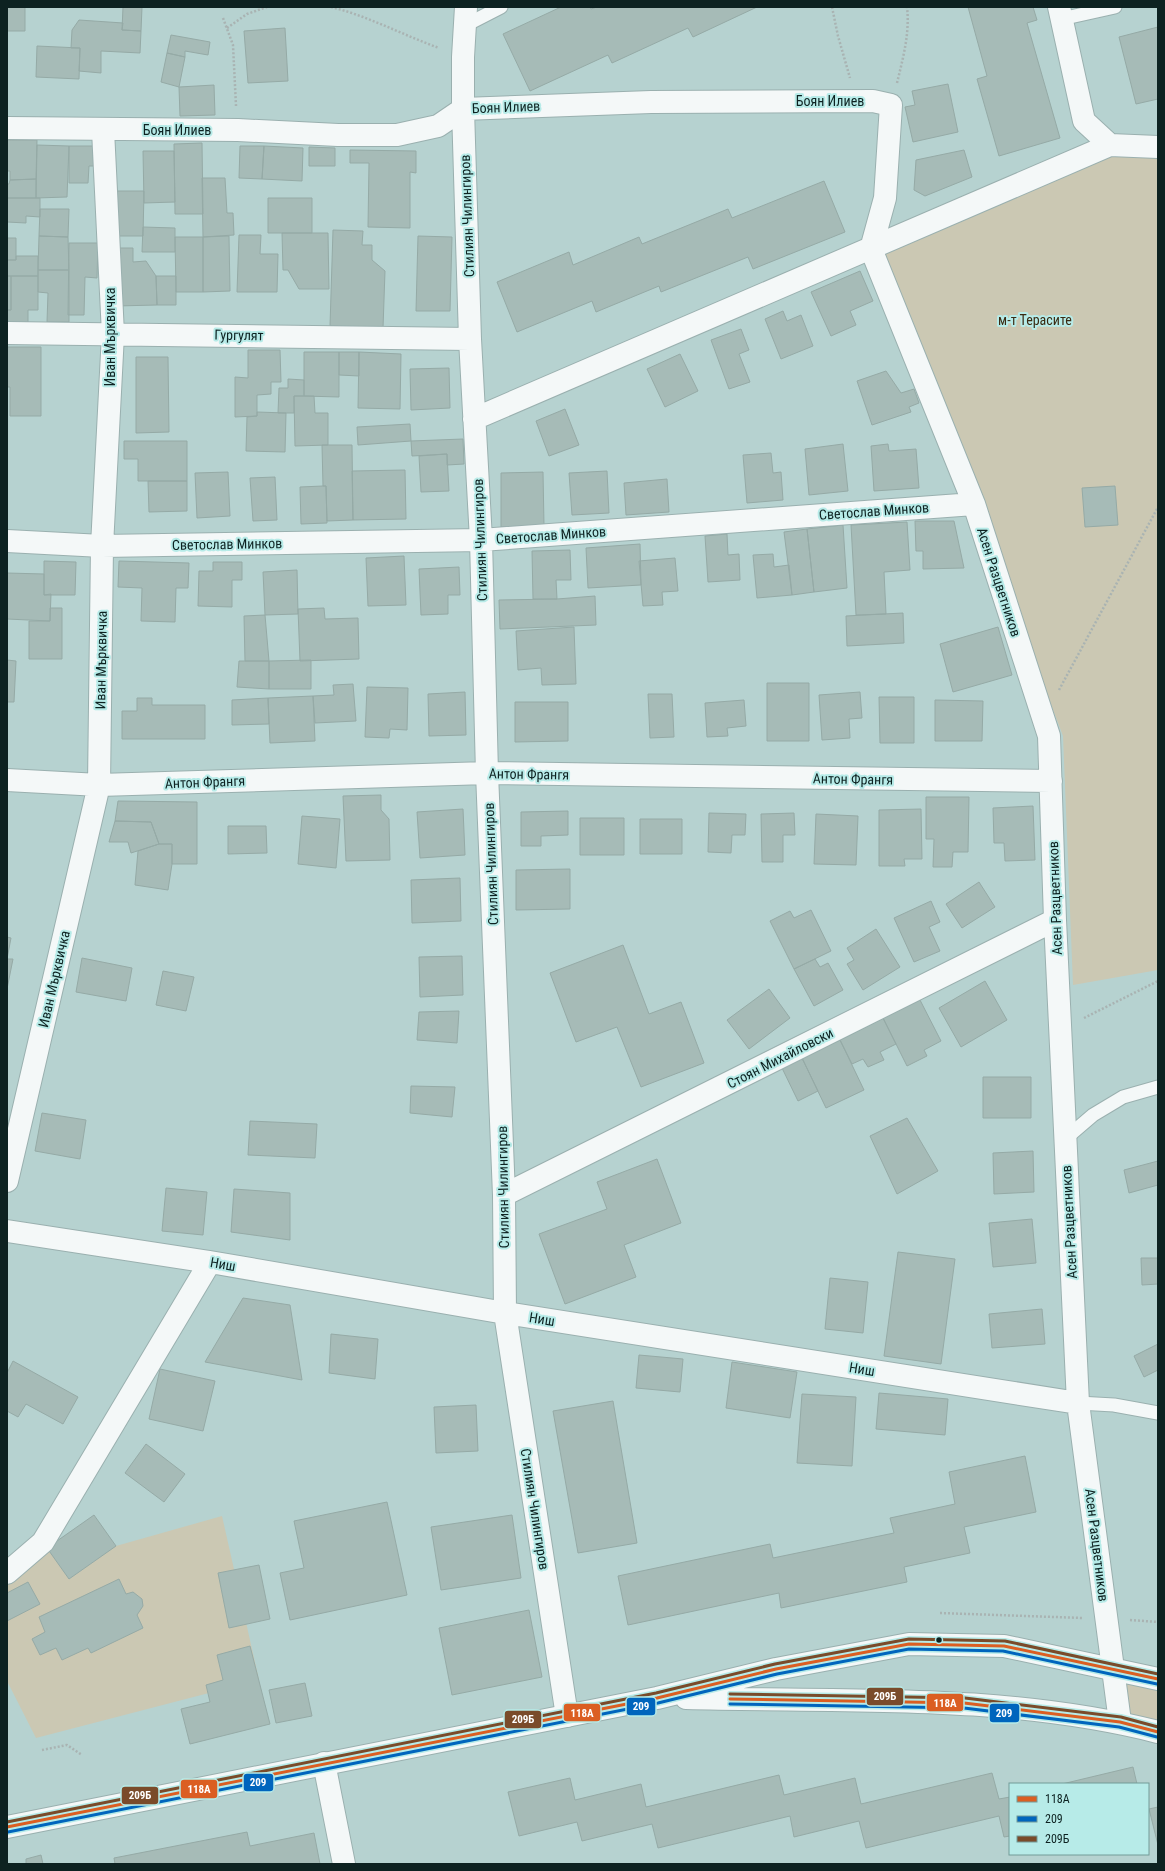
<svg xmlns="http://www.w3.org/2000/svg" width="1165" height="1871" font-family="'Roboto Condensed',sans-serif">
<style>
.green{fill:#cbc8b3}
.building{fill:#a6bbb7;stroke:#95aaa6}
.lines{fill:none;stroke-linecap:round;stroke-linejoin:round}
.lane-casing{stroke:#9ab0af;stroke-width:15}
.street-casing{stroke:#9ab0af;stroke-width:24}
.secondary-casing{stroke:#9ab0af;stroke-width:24}
.path{stroke:#a9b3b2;stroke-width:2.5;stroke-dasharray:2 2;stroke-linecap:butt}
.lane{stroke:#f4f8f8;stroke-width:13}
.street{stroke:#f4f8f8;stroke-width:22}
.secondary{stroke:#f4f8f8;stroke-width:22}
.bus-1-casing{stroke:#b7ebe8;stroke-width:6}
.bus-2-casing{stroke:#b7ebe8;stroke-width:6}
.bus-3-casing{stroke:#b7ebe8;stroke-width:6}
.bus-1{stroke:#db5e22;stroke-width:3}
.bus-2{stroke:#0065bd;stroke-width:3}
.bus-3{stroke:#7a4b2a;stroke-width:3}
.bus-dot{fill:#0d2221;stroke:#b7ebe8;stroke-width:1.5}
.labels{text-anchor:middle;dominant-baseline:central;stroke-width:4;stroke-linejoin:round;paint-order:stroke}
.street-label{font-size:14px;fill:#0d2221;stroke:#b7ebe8}
.park-label{font-size:14px;fill:#3a2911;stroke:#b7ebe8}
.line-badge{stroke:#b7ebe8;stroke-width:1.5}
.badge-label{font-size:11px;text-anchor:middle;font-weight:bold;fill:#fff}
</style>
<rect width="100%" height="100%" fill="#b6d2d0"/>
<path class="green" d="M 1113,151 L 1158,153 L 1158,970 L 1073,985 L 1063,736 L 880,254 Z
M 222,1516 L 259,1680 L 36,1738 L 7,1681 L 7,1573 L 43,1542 L 69,1579 L 116,1546 Z
M 1113,1670 L 1158,1679 L 1158,1732 L 1120,1722 Z"/>
<path class="building" d="M 7,7 L 25,7 L 25,31 L 7,31 Z
M 123,7 L 142,7 L 141,31 L 122,30 Z
M 561,7 L 590,7 L 591,9 L 597,7 L 757,7 L 693,37 L 688,28 L 612,63 L 608,55 L 530,91 L 503,34 Z
M 968,7 L 1033,7 L 1037,20 L 1027,23 L 1060,138 L 999,156 L 977,79 L 987,76 Z
M 79,20 L 123,23 L 122,30 L 141,31 L 140,53 L 101,51 L 101,73 L 79,71 L 80,48 L 71,48 L 72,30 Z
M 1158,27 L 1158,99 L 1136,104 L 1119,37 Z
M 285,28 L 288,81 L 248,83 L 244,31 Z
M 171,35 L 210,42 L 208,55 L 185,51 L 185,57 L 167,53 Z
M 37,46 L 80,48 L 79,79 L 36,77 Z
M 167,53 L 185,57 L 179,87 L 161,82 Z
M 948,84 L 958,132 L 913,142 L 905,107 L 915,105 L 912,91 Z
M 214,85 L 215,115 L 180,116 L 179,87 Z
M 7,140 L 37,140 L 36,179 L 10,180 L 10,171 L 7,171 Z
M 202,143 L 203,214 L 175,214 L 174,144 Z
M 37,145 L 69,146 L 67,197 L 36,198 Z
M 69,146 L 97,146 L 97,166 L 89,166 L 88,183 L 69,183 Z
M 240,146 L 264,146 L 262,179 L 239,178 Z
M 264,146 L 303,148 L 302,181 L 262,179 Z
M 309,147 L 335,148 L 335,166 L 309,166 Z
M 350,150 L 416,151 L 416,173 L 410,172 L 410,228 L 368,227 L 369,163 L 350,163 Z
M 964,150 L 972,177 L 925,196 L 914,190 L 916,160 Z
M 143,151 L 174,151 L 175,202 L 144,203 Z
M 202,178 L 225,178 L 227,213 L 233,213 L 234,235 L 203,237 Z
M 36,179 L 36,198 L 7,198 L 7,184 L 9,184 L 10,180 Z
M 824,181 L 845,232 L 753,269 L 748,257 L 661,292 L 659,286 L 596,312 L 592,301 L 517,332 L 497,282 L 569,252 L 573,265 L 639,237 L 642,244 L 728,209 L 732,218 Z
M 115,191 L 144,191 L 143,236 L 115,236 Z
M 7,198 L 40,198 L 40,217 L 26,216 L 26,223 L 7,222 Z
M 268,198 L 312,198 L 312,233 L 268,233 Z
M 40,209 L 69,209 L 68,237 L 39,236 Z
M 143,227 L 175,228 L 175,252 L 142,252 Z
M 333,230 L 363,231 L 362,245 L 372,245 L 372,260 L 385,271 L 383,328 L 330,326 Z
M 282,233 L 328,233 L 329,289 L 299,289 L 288,270 L 283,270 Z
M 239,235 L 261,235 L 260,254 L 278,254 L 277,292 L 237,292 Z
M 39,236 L 68,237 L 69,270 L 38,270 Z
M 229,236 L 230,291 L 203,292 L 203,237 Z
M 418,236 L 452,237 L 450,311 L 416,311 Z
M 175,237 L 203,237 L 203,292 L 176,292 Z
M 7,238 L 16,238 L 16,260 L 7,260 Z
M 69,243 L 98,243 L 97,278 L 85,277 L 84,315 L 68,315 Z
M 115,248 L 133,248 L 133,262 L 146,261 L 156,276 L 157,305 L 116,306 Z
M 16,256 L 38,256 L 38,276 L 7,276 L 7,260 L 16,260 Z
M 38,270 L 69,270 L 69,322 L 47,322 L 48,293 L 38,292 Z
M 860,271 L 873,301 L 850,311 L 856,325 L 831,336 L 811,292 Z
M 7,276 L 11,276 L 11,310 L 7,310 Z
M 11,276 L 38,276 L 38,310 L 28,310 L 28,323 L 7,323 L 7,310 L 11,310 Z
M 156,276 L 176,276 L 176,305 L 157,305 Z
M 783,311 L 787,321 L 801,315 L 813,346 L 781,359 L 765,319 Z
M 741,329 L 749,350 L 739,354 L 750,382 L 729,389 L 711,340 Z
M 7,347 L 41,347 L 41,416 L 10,416 L 10,387 L 7,387 Z
M 248,350 L 280,350 L 281,382 L 271,382 L 271,394 L 257,395 L 257,416 L 235,417 L 235,377 L 248,378 Z
M 304,352 L 339,352 L 339,397 L 304,396 Z
M 339,352 L 359,352 L 359,376 L 339,375 Z
M 359,352 L 401,354 L 400,409 L 358,408 Z
M 680,354 L 698,391 L 665,407 L 647,369 Z
M 136,357 L 168,357 L 169,432 L 136,433 Z
M 449,368 L 450,408 L 411,410 L 410,369 Z
M 886,371 L 901,393 L 914,389 L 919,403 L 909,407 L 911,412 L 872,425 L 857,381 Z
M 288,379 L 304,380 L 304,396 L 294,396 L 294,413 L 278,413 L 279,388 L 288,388 Z
M 294,396 L 314,396 L 315,413 L 328,413 L 328,445 L 295,446 Z
M 565,409 L 579,445 L 549,456 L 536,421 Z
M 257,412 L 286,413 L 285,452 L 246,451 L 247,417 L 257,416 Z
M 410,424 L 411,441 L 358,445 L 357,427 Z
M 463,439 L 464,464 L 447,465 L 447,454 L 412,456 L 411,441 Z
M 124,441 L 187,441 L 187,481 L 138,481 L 138,459 L 124,459 Z
M 843,444 L 848,491 L 809,495 L 805,449 Z
M 888,444 L 889,451 L 916,449 L 919,488 L 874,491 L 871,446 Z
M 322,445 L 352,445 L 353,520 L 327,521 L 326,486 L 323,486 Z
M 771,453 L 773,473 L 781,472 L 783,500 L 747,503 L 743,455 Z
M 447,454 L 449,491 L 421,492 L 419,456 Z
M 405,470 L 406,519 L 353,520 L 352,471 Z
M 607,471 L 609,513 L 572,515 L 569,473 Z
M 228,472 L 230,516 L 197,518 L 195,473 Z
M 543,472 L 544,526 L 501,527 L 501,473 Z
M 275,477 L 277,520 L 253,521 L 250,478 Z
M 667,479 L 669,512 L 626,515 L 624,483 Z
M 148,481 L 187,481 L 187,511 L 149,512 Z
M 323,486 L 326,486 L 327,523 L 301,524 L 300,487 Z
M 1115,486 L 1118,525 L 1085,527 L 1082,488 Z
M 915,521 L 954,521 L 964,568 L 923,569 L 923,551 L 916,551 Z
M 907,522 L 910,570 L 884,572 L 886,614 L 856,615 L 851,525 Z
M 843,525 L 847,588 L 814,592 L 807,529 Z
M 807,529 L 814,592 L 792,595 L 784,532 Z
M 727,534 L 728,555 L 739,554 L 740,580 L 708,582 L 705,536 Z
M 640,544 L 641,585 L 588,588 L 586,548 Z
M 570,550 L 571,580 L 556,580 L 557,599 L 533,599 L 532,551 Z
M 773,554 L 774,567 L 789,565 L 792,595 L 757,598 L 753,555 Z
M 404,556 L 406,605 L 368,606 L 366,558 Z
M 675,558 L 678,591 L 662,592 L 663,605 L 643,606 L 639,561 Z
M 44,561 L 76,562 L 75,595 L 44,595 Z
M 119,561 L 189,563 L 188,588 L 176,588 L 175,622 L 141,621 L 142,588 L 118,587 Z
M 213,562 L 242,562 L 242,580 L 232,580 L 232,607 L 198,606 L 199,571 L 213,571 Z
M 459,567 L 460,595 L 448,595 L 448,614 L 421,615 L 419,569 Z
M 297,570 L 298,614 L 265,615 L 263,572 Z
M 7,573 L 44,574 L 44,595 L 51,594 L 50,621 L 7,619 Z
M 595,596 L 596,625 L 500,629 L 499,600 L 557,599 Z
M 50,608 L 62,608 L 62,659 L 29,659 L 29,621 L 50,621 Z
M 324,608 L 325,619 L 358,618 L 359,659 L 300,661 L 298,609 Z
M 903,613 L 904,643 L 847,646 L 846,616 Z
M 265,615 L 269,661 L 245,661 L 244,616 Z
M 574,627 L 576,684 L 542,685 L 541,668 L 518,670 L 516,631 Z
M 998,627 L 1012,675 L 953,692 L 940,644 Z
M 7,660 L 16,661 L 14,702 L 7,702 Z
M 311,660 L 311,689 L 269,689 L 269,661 Z
M 239,661 L 269,661 L 269,689 L 237,687 Z
M 767,683 L 809,683 L 809,741 L 767,741 Z
M 353,684 L 356,721 L 315,723 L 313,696 L 334,695 L 333,685 Z
M 367,687 L 408,688 L 407,730 L 390,729 L 389,738 L 365,737 Z
M 465,692 L 466,735 L 429,736 L 428,694 Z
M 860,692 L 862,718 L 849,719 L 850,738 L 822,740 L 819,695 Z
M 648,694 L 672,694 L 674,737 L 650,738 Z
M 313,696 L 315,741 L 270,743 L 268,698 Z
M 879,697 L 914,697 L 914,743 L 880,743 Z
M 137,698 L 152,698 L 152,705 L 205,705 L 205,739 L 122,739 L 122,711 L 137,711 Z
M 268,698 L 269,724 L 232,725 L 232,700 Z
M 744,700 L 746,726 L 727,728 L 728,736 L 707,737 L 705,703 Z
M 935,700 L 983,701 L 982,741 L 935,741 Z
M 515,702 L 568,702 L 568,741 L 515,742 Z
M 381,795 L 381,810 L 389,819 L 390,860 L 346,861 L 343,796 Z
M 926,797 L 969,797 L 968,852 L 953,852 L 952,867 L 933,867 L 934,839 L 926,839 Z
M 118,801 L 197,802 L 197,864 L 172,864 L 172,844 L 159,844 L 151,822 L 115,821 Z
M 1033,806 L 1035,860 L 1005,861 L 1004,843 L 994,843 L 993,808 Z
M 463,809 L 465,855 L 420,858 L 417,812 Z
M 921,809 L 922,859 L 904,859 L 905,866 L 879,866 L 879,810 Z
M 568,811 L 568,835 L 541,836 L 541,846 L 521,846 L 521,812 Z
M 709,813 L 746,814 L 745,835 L 732,835 L 731,853 L 708,852 Z
M 794,813 L 795,835 L 783,835 L 783,862 L 762,862 L 761,814 Z
M 816,814 L 858,816 L 856,865 L 814,864 Z
M 302,816 L 340,819 L 336,868 L 298,864 Z
M 580,818 L 624,818 L 624,855 L 580,855 Z
M 640,819 L 682,819 L 682,854 L 640,854 Z
M 115,821 L 151,822 L 159,844 L 131,853 L 128,842 L 109,842 Z
M 228,826 L 266,826 L 267,853 L 228,854 Z
M 159,844 L 172,844 L 172,864 L 168,890 L 135,885 L 138,851 Z
M 570,869 L 570,909 L 516,910 L 516,870 Z
M 460,878 L 461,921 L 412,923 L 411,880 Z
M 979,882 L 995,907 L 962,928 L 946,904 Z
M 931,901 L 940,922 L 929,927 L 940,951 L 914,962 L 894,918 Z
M 811,910 L 831,951 L 794,969 L 770,921 L 790,911 L 794,918 Z
M 876,929 L 900,967 L 863,990 L 847,964 L 854,960 L 847,948 Z
M 7,937 L 11,938 L 7,959 L 13,959 L 7,989 Z
M 623,945 L 649,1014 L 681,1002 L 704,1063 L 641,1087 L 617,1027 L 576,1042 L 550,973 Z
M 462,956 L 463,995 L 420,997 L 419,957 Z
M 82,958 L 132,968 L 126,1001 L 76,992 Z
M 815,959 L 820,967 L 828,963 L 843,990 L 814,1006 L 794,969 Z
M 163,971 L 194,977 L 186,1011 L 156,1005 Z
M 985,981 L 1007,1020 L 961,1047 L 939,1008 Z
M 769,989 L 790,1018 L 749,1049 L 727,1020 Z
M 920,1000 L 941,1041 L 924,1050 L 927,1056 L 907,1066 L 883,1018 Z
M 459,1011 L 457,1043 L 417,1040 L 419,1012 Z
M 883,1018 L 896,1044 L 880,1052 L 884,1060 L 868,1067 L 863,1059 L 852,1064 L 840,1040 Z
M 840,1040 L 864,1090 L 826,1108 L 802,1058 Z
M 802,1058 L 818,1091 L 798,1101 L 782,1068 Z
M 983,1077 L 1031,1077 L 1031,1118 L 983,1118 Z
M 411,1086 L 455,1087 L 452,1117 L 410,1113 Z
M 42,1113 L 86,1120 L 80,1159 L 35,1151 Z
M 907,1118 L 938,1171 L 897,1194 L 870,1136 Z
M 250,1121 L 317,1124 L 315,1158 L 248,1155 Z
M 1033,1151 L 1034,1192 L 994,1194 L 993,1153 Z
M 657,1159 L 681,1223 L 624,1245 L 636,1277 L 565,1304 L 539,1234 L 607,1209 L 597,1182 Z
M 1158,1161 L 1158,1185 L 1129,1193 L 1124,1170 Z
M 166,1188 L 207,1192 L 203,1235 L 162,1231 Z
M 234,1189 L 290,1193 L 290,1240 L 231,1232 Z
M 1032,1219 L 1036,1263 L 993,1267 L 989,1223 Z
M 898,1252 L 955,1259 L 941,1364 L 884,1356 Z
M 1141,1258 L 1158,1258 L 1158,1284 L 1142,1285 Z
M 830,1278 L 868,1282 L 863,1333 L 825,1329 Z
M 243,1298 L 290,1305 L 302,1380 L 205,1362 Z
M 1042,1309 L 1045,1344 L 992,1348 L 989,1314 Z
M 331,1334 L 378,1339 L 375,1379 L 329,1373 Z
M 1158,1344 L 1158,1370 L 1144,1377 L 1134,1356 Z
M 639,1355 L 683,1359 L 680,1392 L 636,1388 Z
M 13,1361 L 78,1397 L 63,1424 L 26,1404 L 18,1417 L 7,1411 L 7,1373 Z
M 732,1362 L 797,1372 L 790,1418 L 726,1408 Z
M 160,1369 L 215,1381 L 203,1431 L 149,1419 Z
M 879,1393 L 948,1399 L 945,1435 L 876,1429 Z
M 802,1394 L 856,1397 L 852,1466 L 797,1463 Z
M 613,1401 L 637,1543 L 578,1553 L 553,1411 Z
M 476,1405 L 478,1451 L 436,1453 L 434,1407 Z
M 146,1444 L 185,1474 L 164,1502 L 125,1473 Z
M 1025,1456 L 1036,1512 L 964,1527 L 970,1553 L 904,1567 L 907,1582 L 781,1608 L 779,1593 L 628,1625 L 618,1576 L 770,1544 L 773,1558 L 894,1533 L 890,1518 L 955,1504 L 949,1472 Z
M 387,1502 L 407,1595 L 290,1620 L 280,1573 L 304,1568 L 294,1521 Z
M 94,1515 L 116,1546 L 69,1579 L 47,1548 Z
M 512,1515 L 521,1578 L 441,1590 L 431,1527 Z
M 259,1565 L 270,1619 L 229,1628 L 218,1573 Z
M 119,1579 L 126,1594 L 133,1592 L 142,1599 L 143,1606 L 137,1615 L 143,1628 L 91,1653 L 88,1648 L 62,1660 L 56,1648 L 40,1655 L 32,1639 L 45,1632 L 39,1617 Z
M 28,1582 L 40,1604 L 7,1621 L 7,1593 Z
M 529,1610 L 542,1677 L 452,1695 L 439,1628 Z
M 250,1646 L 270,1724 L 190,1744 L 181,1709 L 210,1702 L 206,1685 L 223,1680 L 217,1655 Z
M 305,1683 L 312,1716 L 276,1723 L 269,1690 Z
M 1133,1767 L 1137,1784 L 1062,1784 Z
M 992,1773 L 999,1799 L 1010,1797 L 1010,1836 L 1004,1837 L 999,1816 L 866,1848 L 859,1821 L 794,1837 L 790,1816 L 658,1848 L 652,1824 L 582,1841 L 577,1822 L 519,1836 L 508,1792 L 570,1778 L 575,1800 L 641,1784 L 646,1807 L 779,1775 L 784,1795 L 855,1778 L 861,1804 Z
M 1158,1807 L 1158,1845 L 1149,1809 Z
M 247,1832 L 250,1846 L 314,1833 L 320,1864 L 115,1864 L 114,1858 Z
M 41,1855 L 43,1864 L 26,1864 L 26,1859 Z"/>
<g class="lines">
<g class="lane-casing">
<path id="lane" d="M 1061,19 L 1115,7
M 464,26 L 501,7
M 1065,1139 L 1093,1115 L 1123,1097 L 1158,1087
M 1078,1403 L 1114,1405 L 1158,1413"/>
</g>
<g class="street-casing">
<path id="street" d="M 466,7 L 463,57 L 463,109 L 470,339 L 481,540 L 487,773 L 504,1195 L 505,1313 L 567,1716
M 1059,7 L 1084,121 L 1110,145
M 7,128 L 238,130 L 338,135 L 397,135 L 438,126 L 463,109 L 651,102 L 873,101 L 891,105 L 885,198 L 871,249 L 974,504 L 1049,736 L 1055,920 L 1078,1403 L 1120,1722
M 7,333 L 470,339
M 474,419 L 1110,145 L 1158,147
M 7,541 L 102,546 L 481,540 L 974,504
M 7,780 L 99,785 L 487,773 L 1051,781
M 7,1181 L 99,785 L 102,546 L 113,334 L 103,130
M 504,1195 L 1055,920
M 7,1231 L 210,1262 L 505,1313 L 1078,1403
M 7,1573 L 43,1542 L 210,1262
M 324,1763 L 344,1864"/>
</g>
<g class="secondary-casing">
<path id="secondary" d="M 686,1698 C 843,1702 1004,1693 1158,1732
M 7,1827 L 657,1698 L 776,1669 L 909,1644 L 1004,1646 L 1158,1679"/>
</g>
<path class="path" d="M 331,7 C 368,16 403,35 439,48
M 832,7 L 838,36 L 850,78
M 223,18 L 233,45 L 236,106
M 227,28 L 247,14 L 267,7
M 897,83 C 903,58 910,33 907,7
M 1059,690 L 1158,507
M 1084,1018 L 1158,981
M 940,1613 L 1083,1618
M 1130,1620 L 1158,1622
M 42,1750 L 67,1745 L 82,1755"/>
<use href="#lane" class="lane"/>
<use href="#street" class="street"/>
<use href="#secondary" class="secondary"/>
<g class="bus-1-casing">
<path id="bus-1" d="M 730,1699 L 964,1703 L 1120,1722 L 1158,1732
M 7,1827 L 657,1698 L 776,1669 L 909,1644 L 1004,1646 L 1158,1679"/>
</g>
<g class="bus-2-casing">
<path id="bus-2" d="M 730,1704 L 964,1708 L 1119,1727 L 1157,1737
M 8,1832 L 658,1703 L 777,1674 L 909,1649 L 1003,1651 L 1157,1684"/>
</g>
<g class="bus-3-casing">
<path id="bus-3" d="M 730,1694 L 965,1698 L 1121,1717 L 1158,1727
M 7,1822 L 656,1693 L 775,1664 L 909,1639 L 1005,1641 L 1158,1674"/>
</g>
<use href="#bus-1" class="bus-1"/>
<use href="#bus-2" class="bus-2"/>
<use href="#bus-3" class="bus-3"/>
</g>
<circle class="bus-dot" cx="939" cy="1640" r="3.5"/>
<g class="labels">
<g class="street-label">
<text x="830" y="101">Боян Илиев</text>
<text transform="translate(506 107) rotate(-2)">Боян Илиев</text>
<text x="177" y="130">Боян Илиев</text>
<text transform="translate(467 216) rotate(-92)">Стилиян Чилингиров</text>
<text transform="translate(239 335) rotate(1)">Гургулят</text>
<text transform="translate(110 337) rotate(-90)">Иван Мърквичка</text>
<text transform="translate(874 511) rotate(-4)">Светослав Минков</text>
<text transform="translate(551 535) rotate(-4)">Светослав Минков</text>
<text transform="translate(480 540) rotate(-92)">Стилиян Чилингиров</text>
<text transform="translate(227 544) rotate(-1)">Светослав Минков</text>
<text transform="translate(999 582) rotate(72)">Асен Разцветников</text>
<text transform="translate(101 660) rotate(-89)">Иван Мърквичка</text>
<text transform="translate(529 774) rotate(1)">Антон Франгя</text>
<text transform="translate(853 779) rotate(1)">Антон Франгя</text>
<text transform="translate(205 782) rotate(-2)">Антон Франгя</text>
<text transform="translate(491 864) rotate(-92)">Стилиян Чилингиров</text>
<text transform="translate(1055 898) rotate(-92)">Асен Разцветников</text>
<text transform="translate(54 979) rotate(-77)">Иван Мърквичка</text>
<text transform="translate(780 1058) rotate(-27)">Стоян Михайловски</text>
<text transform="translate(503 1187) rotate(-91)">Стилиян Чилингиров</text>
<text transform="translate(1069 1222) rotate(-93)">Асен Разцветников</text>
<text transform="translate(223 1264) rotate(10)">Ниш</text>
<text transform="translate(542 1319) rotate(9)">Ниш</text>
<text transform="translate(862 1369) rotate(9)">Ниш</text>
<text transform="translate(535 1509) rotate(81)">Стилиян Чилингиров</text>
<text transform="translate(1097 1545) rotate(83)">Асен Разцветников</text>
</g>
<g class="park-label">
<text x="1035" y="320">м-т Терасите</text>
</g>
</g>
<g class="line-badge">
<rect x="866" y="1687" width="38" height="19" rx="4" fill="#7a4b2a"/>
<rect x="926" y="1693" width="38" height="19" rx="4" fill="#db5e22"/>
<rect x="626" y="1697" width="30" height="19" rx="4" fill="#0065bd"/>
<rect x="563" y="1703" width="38" height="19" rx="4" fill="#db5e22"/>
<rect x="989" y="1703" width="31" height="20" rx="4" fill="#0065bd"/>
<rect x="504" y="1710" width="38" height="19" rx="4" fill="#7a4b2a"/>
<rect x="243" y="1773" width="31" height="19" rx="4" fill="#0065bd"/>
<rect x="180" y="1779" width="38" height="20" rx="4" fill="#db5e22"/>
<rect x="121" y="1786" width="38" height="19" rx="4" fill="#7a4b2a"/>
</g>
<g class="badge-label">
<text x="885" y="1700">209Б</text>
<text x="945" y="1707">118А</text>
<text x="641" y="1710">209</text>
<text x="582" y="1717">118А</text>
<text x="1004" y="1717">209</text>
<text x="523" y="1723">209Б</text>
<text x="258" y="1786">209</text>
<text x="199" y="1793">118А</text>
<text x="140" y="1799">209Б</text>
</g>
<rect width="1165" height="1871" fill="none" stroke="#0d2221" stroke-width="16"/>
<rect x="1009" y="1783" width="140" height="72" fill="#b7ebe8" stroke="#739b98"/>
<rect x="1017" y="1796" width="20" height="6" fill="#db5e22" stroke="#739b98"/>
<text x="1045" y="1803" font-size="12" fill="#0d2221">118А</text>
<rect x="1017" y="1816" width="20" height="6" fill="#0065bd" stroke="#739b98"/>
<text x="1045" y="1823" font-size="12" fill="#0d2221">209</text>
<rect x="1017" y="1836" width="20" height="6" fill="#7a4b2a" stroke="#739b98"/>
<text x="1045" y="1843" font-size="12" fill="#0d2221">209Б</text>
</svg>
